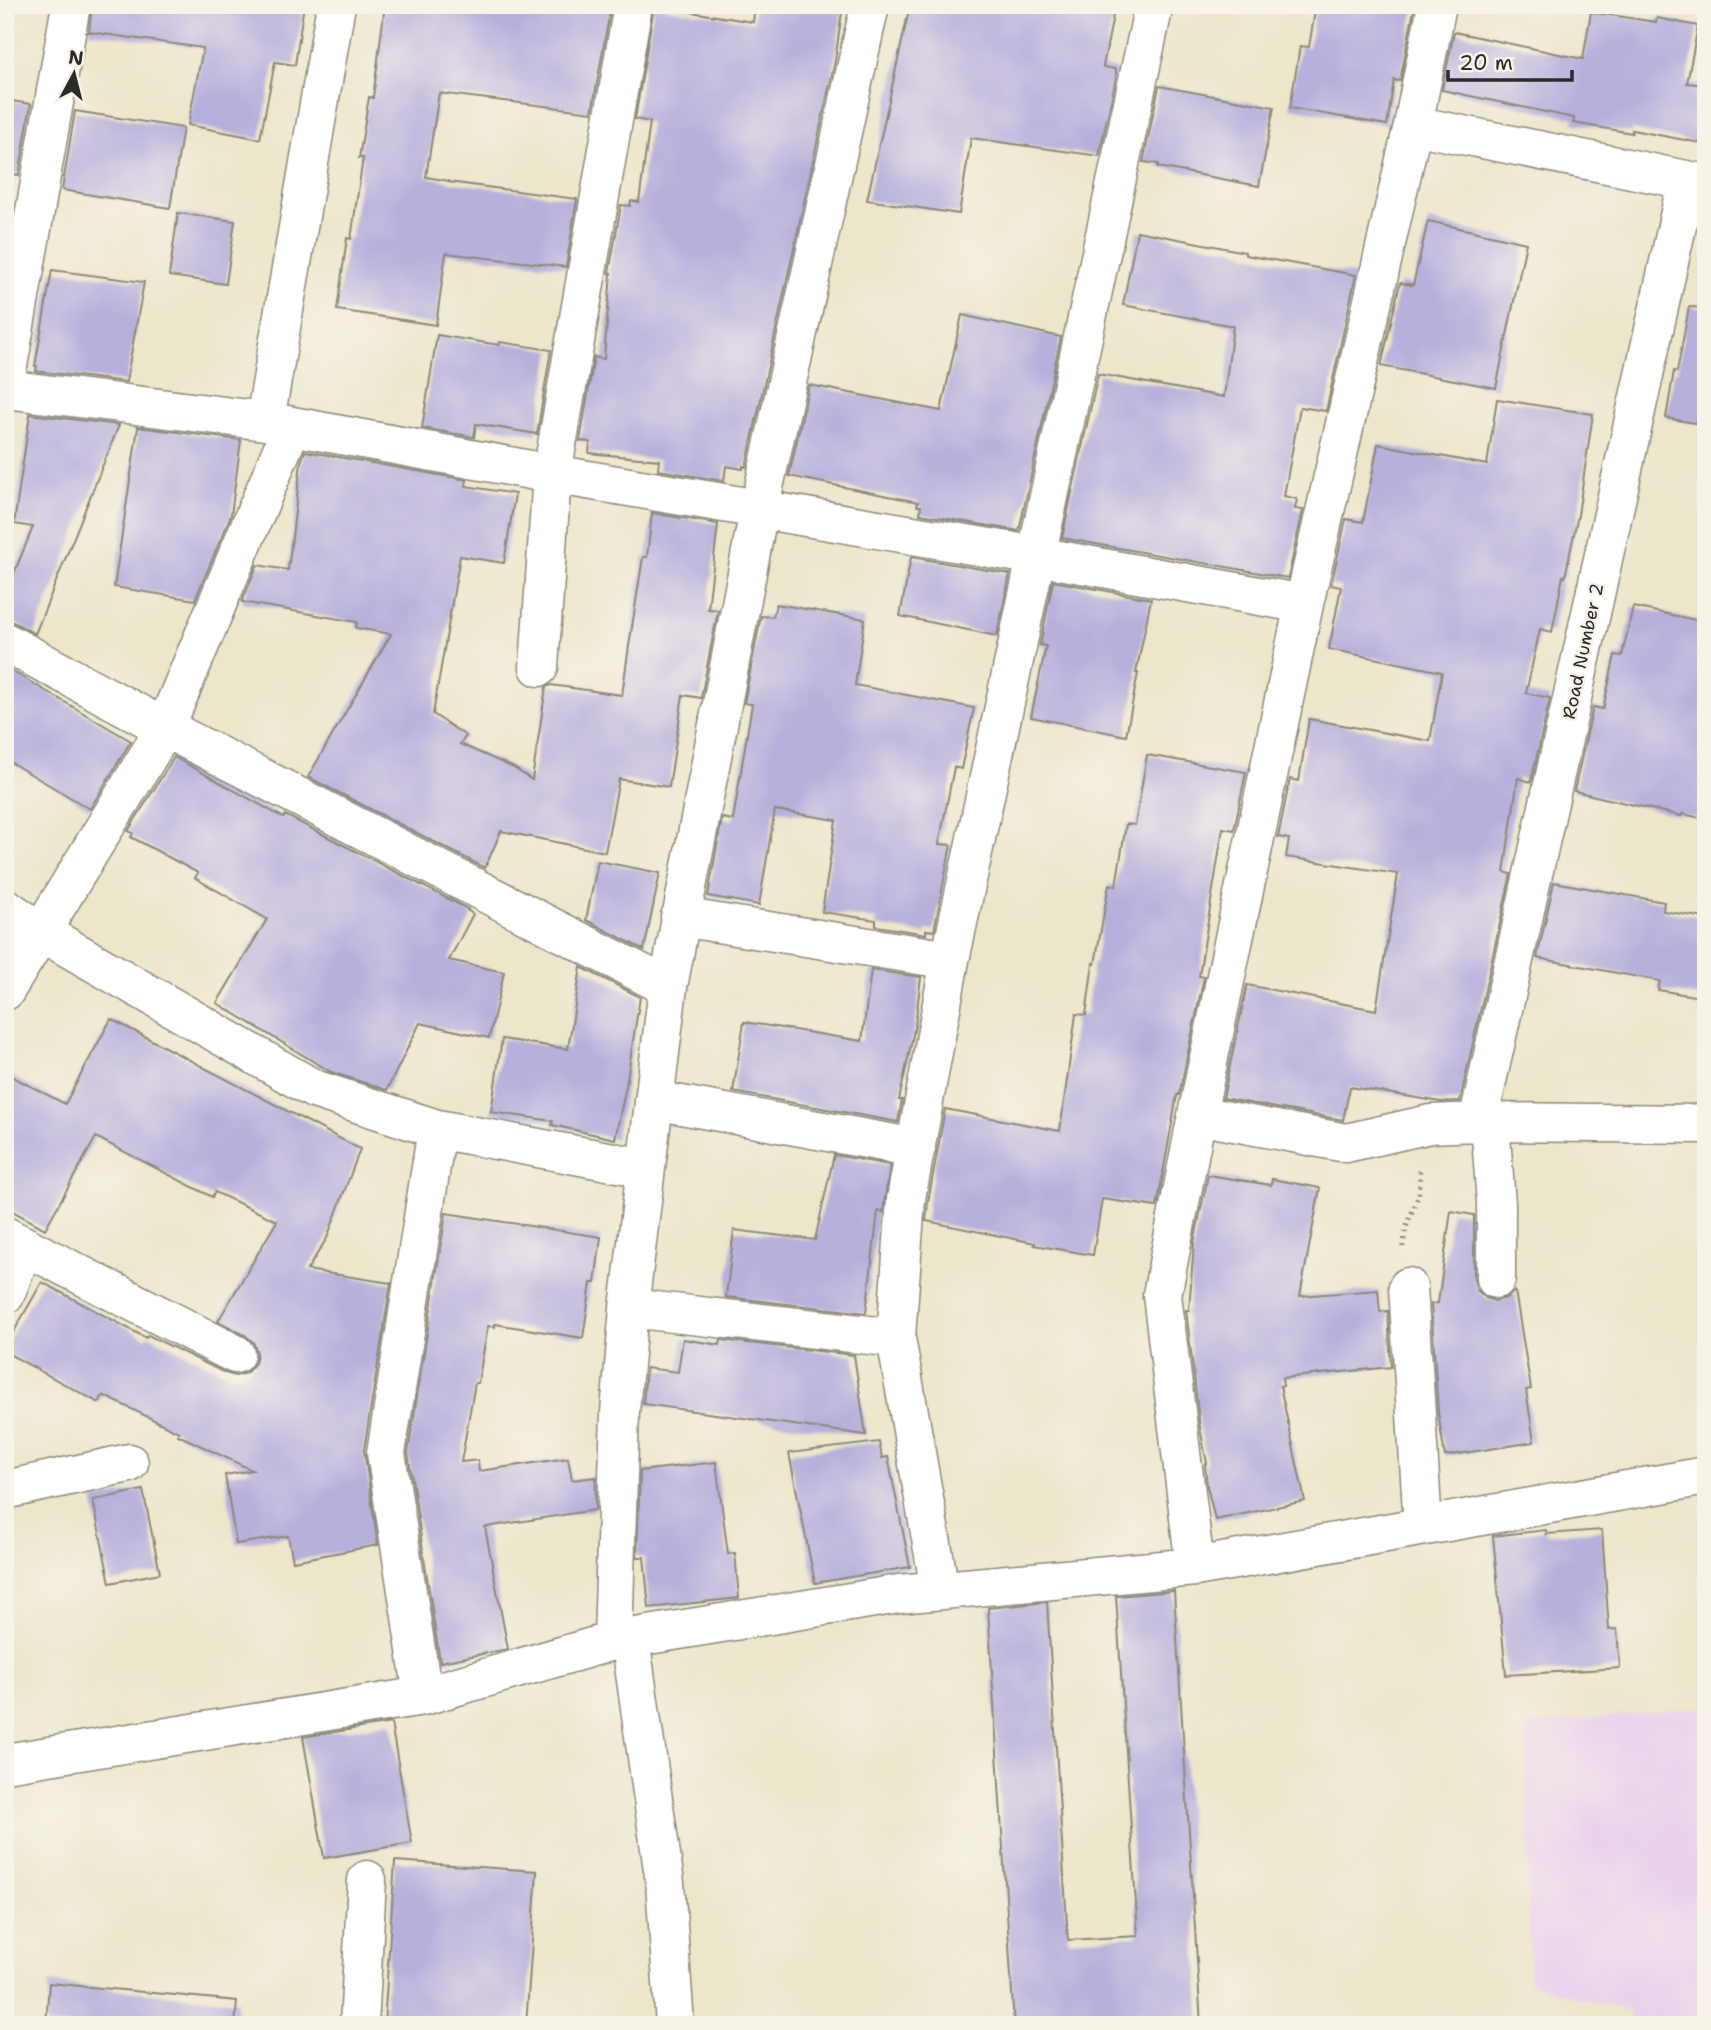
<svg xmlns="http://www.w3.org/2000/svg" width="1711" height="2030" font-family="'Shantell Sans',sans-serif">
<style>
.built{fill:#ebd1ec}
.building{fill:#b7afdc}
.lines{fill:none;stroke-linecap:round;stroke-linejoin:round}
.minor-casing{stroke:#8c887a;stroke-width:41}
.tertiary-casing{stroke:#8c887a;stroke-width:41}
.path{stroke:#8c887a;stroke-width:4.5;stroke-dasharray:2 5;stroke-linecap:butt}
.minor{stroke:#fff;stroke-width:38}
.tertiary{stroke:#fff;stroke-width:38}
.labels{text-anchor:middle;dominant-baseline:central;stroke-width:5;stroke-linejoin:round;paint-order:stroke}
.street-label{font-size:18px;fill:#2b2b2b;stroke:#f7f3e8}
</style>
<rect width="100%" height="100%" fill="#f7f3e8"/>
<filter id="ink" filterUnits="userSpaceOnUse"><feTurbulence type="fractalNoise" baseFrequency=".0143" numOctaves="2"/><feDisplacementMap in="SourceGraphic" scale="14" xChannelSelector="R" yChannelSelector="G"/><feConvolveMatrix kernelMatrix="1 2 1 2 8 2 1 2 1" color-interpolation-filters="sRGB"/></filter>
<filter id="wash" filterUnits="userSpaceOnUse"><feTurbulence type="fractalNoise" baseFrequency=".00686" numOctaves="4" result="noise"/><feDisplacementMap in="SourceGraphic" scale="28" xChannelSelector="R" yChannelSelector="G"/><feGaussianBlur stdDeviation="1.57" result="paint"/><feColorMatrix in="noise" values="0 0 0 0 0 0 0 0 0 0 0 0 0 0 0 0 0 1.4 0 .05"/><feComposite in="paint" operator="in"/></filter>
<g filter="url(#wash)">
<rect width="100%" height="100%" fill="#ece6ca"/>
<path class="built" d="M 1706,1707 L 1706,2025 L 1629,2025 L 1630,2012 L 1529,1983 L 1527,1725 Z"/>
<g id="blocks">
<path class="building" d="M 92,5 L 304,5 L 295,65 L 275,62 L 260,139 L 188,125 L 203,48 L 89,32 Z
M 385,5 L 611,5 L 592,112 L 439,93 L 426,177 L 449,181 L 449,182 L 577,199 L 566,267 L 446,253 L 436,325 L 337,310 L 347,238 L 351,239 L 363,158 L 359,158 L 369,97 L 373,98 Z
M 755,5 L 843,5 L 835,61 L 746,467 L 743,466 L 743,469 L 726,466 L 724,481 L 658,470 L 659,460 L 589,453 L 590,442 L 580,441 L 594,357 L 604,359 L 611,273 L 609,273 L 621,205 L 630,206 L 631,201 L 639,202 L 650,122 L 635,119 L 654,6 L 753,22 Z
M 910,5 L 1115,5 L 1103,67 L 1116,69 L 1116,78 L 1099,156 L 971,138 L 959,214 L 867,200 Z
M 1316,5 L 1415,5 L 1400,81 L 1394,80 L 1387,125 L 1290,108 L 1300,46 L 1309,47 Z
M 1591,12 L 1656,22 L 1657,18 L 1698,26 L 1687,83 L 1706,85 L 1706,144 L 1632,130 L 1632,133 L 1573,123 L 1574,118 L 1442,90 L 1454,32 L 1583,59 Z
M 1159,86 L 1274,107 L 1259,186 L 1158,167 L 1159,164 L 1143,162 Z
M 5,100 L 31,104 L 19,175 L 5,173 Z
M 75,111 L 183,128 L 170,208 L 62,190 Z
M 178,213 L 235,221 L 226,284 L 169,276 Z
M 1428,221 L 1526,243 L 1496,388 L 1381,366 L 1400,283 L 1413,285 Z
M 1137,231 L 1245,252 L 1245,255 L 1356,275 L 1326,411 L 1300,407 L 1284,496 L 1297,499 L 1295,509 L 1303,510 L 1288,578 L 1062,538 L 1098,374 L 1224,397 L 1233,326 L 1123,305 Z
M 52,270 L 144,282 L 126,382 L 36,371 L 37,366 L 35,366 Z
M 1689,307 L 1706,308 L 1706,425 L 1666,418 L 1674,371 L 1677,372 Z
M 962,315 L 1061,337 L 1019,531 L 920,514 L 921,506 L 917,506 L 918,502 L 789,476 L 809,385 L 941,411 Z
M 437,335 L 499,345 L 500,342 L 551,350 L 537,434 L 476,424 L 474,437 L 422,428 Z
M 1497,399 L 1593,414 L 1578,515 L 1565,577 L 1563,576 L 1552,632 L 1540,629 L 1526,693 L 1550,698 L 1531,782 L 1518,778 L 1504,872 L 1511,874 L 1460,1101 L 1441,1102 L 1350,1087 L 1343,1120 L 1223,1098 L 1247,985 L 1376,1010 L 1398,874 L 1286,857 L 1289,839 L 1278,837 L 1290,779 L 1299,781 L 1309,719 L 1430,741 L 1442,672 L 1329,649 L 1341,587 L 1331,585 L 1346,519 L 1363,522 L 1378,444 L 1487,465 Z
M 30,414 L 119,425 L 35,634 L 15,623 L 5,620 L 5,595 L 33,527 L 14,524 Z
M 138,427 L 241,440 L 231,515 L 195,600 L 114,587 Z
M 305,451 L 467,480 L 466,486 L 515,494 L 504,563 L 460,556 L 433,714 L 466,736 L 460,744 L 514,768 L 532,780 L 546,687 L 551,685 L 622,695 L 629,646 L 643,557 L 647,557 L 652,513 L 718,524 L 708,609 L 718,610 L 701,698 L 683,695 L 669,787 L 619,779 L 605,852 L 501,831 L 485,868 L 308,777 L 391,634 L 356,628 L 357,622 L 242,602 L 257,565 L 288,570 L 301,462 Z
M 911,557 L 1010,574 L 997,636 L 900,616 Z
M 1053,581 L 1151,599 L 1136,673 L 1138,673 L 1126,736 L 1031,717 L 1046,646 L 1040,645 Z
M 776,604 L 865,619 L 855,685 L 974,708 L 961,769 L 954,767 L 939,844 L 951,845 L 934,931 L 926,930 L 926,934 L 876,926 L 876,920 L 822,912 L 836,820 L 775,810 L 759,905 L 708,896 L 722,818 L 733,820 L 752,704 L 744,703 L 761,616 L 773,617 Z
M 1633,607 L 1706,622 L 1706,819 L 1682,814 L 1681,816 L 1574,791 L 1593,707 L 1603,709 L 1615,655 L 1622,656 Z
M 5,667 L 131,741 L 90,809 L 5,759 Z
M 1147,755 L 1246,772 L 1234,830 L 1223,828 L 1199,976 L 1204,977 L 1179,1095 L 1177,1095 L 1157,1207 L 1102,1199 L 1093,1255 L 1034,1245 L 1035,1243 L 926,1221 L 928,1202 L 945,1109 L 1060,1131 L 1076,1014 L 1086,1015 L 1093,963 L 1095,964 L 1109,884 L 1116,886 L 1126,824 L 1135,825 Z
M 174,757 L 284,818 L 285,815 L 468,909 L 467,910 L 473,914 L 449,960 L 504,972 L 489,1038 L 420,1023 L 387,1090 L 331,1072 L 217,1003 L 267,919 L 195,878 L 198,873 L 131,837 L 133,833 L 128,831 Z
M 598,861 L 660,873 L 644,950 L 586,920 Z
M 1554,882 L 1664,902 L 1663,911 L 1706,918 L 1706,998 L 1658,990 L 1660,981 L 1537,958 Z
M 581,967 L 640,997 L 626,1086 L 615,1139 L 552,1125 L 553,1121 L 491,1112 L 502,1039 L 568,1049 Z
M 871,970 L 921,977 L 915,1026 L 899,1100 L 902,1100 L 898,1122 L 733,1092 L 744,1022 L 862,1041 Z
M 111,1019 L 360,1149 L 327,1238 L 307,1270 L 391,1283 L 364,1450 L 378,1545 L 293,1561 L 288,1536 L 236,1544 L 225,1475 L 252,1470 L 178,1435 L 179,1432 L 103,1395 L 99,1403 L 5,1352 L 5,1347 L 42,1282 L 146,1338 L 148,1335 L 225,1373 L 235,1376 L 246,1373 L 255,1363 L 257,1352 L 253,1342 L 245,1335 L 218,1321 L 277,1221 L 215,1192 L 212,1197 L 96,1137 L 45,1229 L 5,1207 L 5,1073 L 65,1104 Z
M 834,1155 L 890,1165 L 883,1212 L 878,1211 L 866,1313 L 726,1297 L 734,1230 L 815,1240 Z
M 1208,1175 L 1271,1185 L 1272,1179 L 1320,1188 L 1300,1296 L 1378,1290 L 1380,1312 L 1388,1311 L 1391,1367 L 1282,1378 L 1283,1386 L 1280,1386 L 1305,1501 L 1215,1520 L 1207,1486 L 1205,1464 L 1207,1463 L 1200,1428 L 1186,1310 L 1189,1310 L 1194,1243 Z
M 1451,1211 L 1474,1215 L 1474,1279 L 1477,1290 L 1486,1298 L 1495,1301 L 1506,1298 L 1515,1291 L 1531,1389 L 1526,1390 L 1534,1442 L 1445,1456 L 1438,1413 L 1431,1304 L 1438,1303 Z
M 446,1213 L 601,1237 L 595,1283 L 591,1283 L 583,1338 L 495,1324 L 495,1327 L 488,1326 L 478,1383 L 475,1383 L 461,1462 L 478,1460 L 479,1471 L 568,1458 L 572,1480 L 596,1477 L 595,1510 L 485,1527 L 508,1649 L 440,1662 L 408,1453 Z
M 683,1339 L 720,1345 L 721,1340 L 854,1355 L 866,1435 L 643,1404 L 646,1368 L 678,1372 Z
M 879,1442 L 882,1458 L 888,1457 L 910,1567 L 815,1583 L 789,1453 Z
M 716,1462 L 728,1554 L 735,1553 L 739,1598 L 649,1608 L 644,1557 L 637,1557 L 640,1471 Z
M 143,1490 L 160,1573 L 110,1583 L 93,1500 Z
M 1546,1530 L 1546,1534 L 1602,1530 L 1609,1630 L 1617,1629 L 1620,1668 L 1506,1675 L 1493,1536 Z
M 1174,1591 L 1201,2025 L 1014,2025 L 988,1608 L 1047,1602 L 1068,1940 L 1138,1936 L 1116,1596 Z
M 391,1723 L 412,1843 L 324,1858 L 303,1737 Z
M 395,1861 L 537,1871 L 526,2025 L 384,2025 Z
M 49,1983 L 237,2001 L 235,2025 L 46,2025 Z"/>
</g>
</g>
<g filter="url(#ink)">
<use href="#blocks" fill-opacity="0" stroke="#8c887a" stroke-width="2"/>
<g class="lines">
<g class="minor-casing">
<path id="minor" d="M 1413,125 L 1706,184
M 5,383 L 71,5
M 5,389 L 265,421 L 552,474 L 1037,556 L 1304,604
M 265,421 L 336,5
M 5,642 L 165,728 L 668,987
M 539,667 L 552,474 L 633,5
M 5,907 L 41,932 L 314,1089 L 437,1129 L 645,1168
M 680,917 L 950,960
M 5,991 L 165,728 L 292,426
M 654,1100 L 916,1148
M 1197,1115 L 1346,1143 L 1430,1124 L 1478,1122 L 1687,181
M 1490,1122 L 1496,1204 L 1496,1279
M 5,1236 L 235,1354
M 1408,1287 L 1423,1526
M 5,1295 L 24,1246
M 629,1308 L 896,1338 L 906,1199 L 950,960 L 1154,5
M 896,1338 L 940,1590
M 5,1490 L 129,1463
M 1195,1567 L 1162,1295 L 1197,1115 L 1304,604 L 1413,125 L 1437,5
M 630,1638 L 665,1883 L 675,2025
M 613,1641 L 620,1412 L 629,1308 L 668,987 L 759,510 L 870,5
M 423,1696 L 386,1453 L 437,1129
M 5,1763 L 423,1696 L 613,1641 L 630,1638 L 899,1594 L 1195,1567 L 1706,1476
M 359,2025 L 367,1880"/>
</g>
<g class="tertiary-casing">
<path id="tertiary" d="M 1478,1122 L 1706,1124"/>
</g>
<path class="path" d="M 1403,1247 L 1406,1228 L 1419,1194 L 1420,1167"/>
<use href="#minor" class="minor"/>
<use href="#tertiary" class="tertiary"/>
</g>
</g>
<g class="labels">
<g class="street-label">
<text transform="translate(1583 651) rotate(-78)">Road Number 2</text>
</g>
</g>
<rect width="1711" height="2030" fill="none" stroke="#f7f3e8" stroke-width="28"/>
<g transform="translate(74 74) rotate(7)" stroke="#f7f3e8" stroke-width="5" paint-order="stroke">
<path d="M0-5L12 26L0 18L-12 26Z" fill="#2b2b2b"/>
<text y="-10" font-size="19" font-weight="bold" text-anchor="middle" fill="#2b2b2b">N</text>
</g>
<path d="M1448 70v10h124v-10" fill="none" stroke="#2b2b2b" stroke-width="3.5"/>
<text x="1459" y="70" font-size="21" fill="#2b2b2b" stroke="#f7f3e8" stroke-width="5" paint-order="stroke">20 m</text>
</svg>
